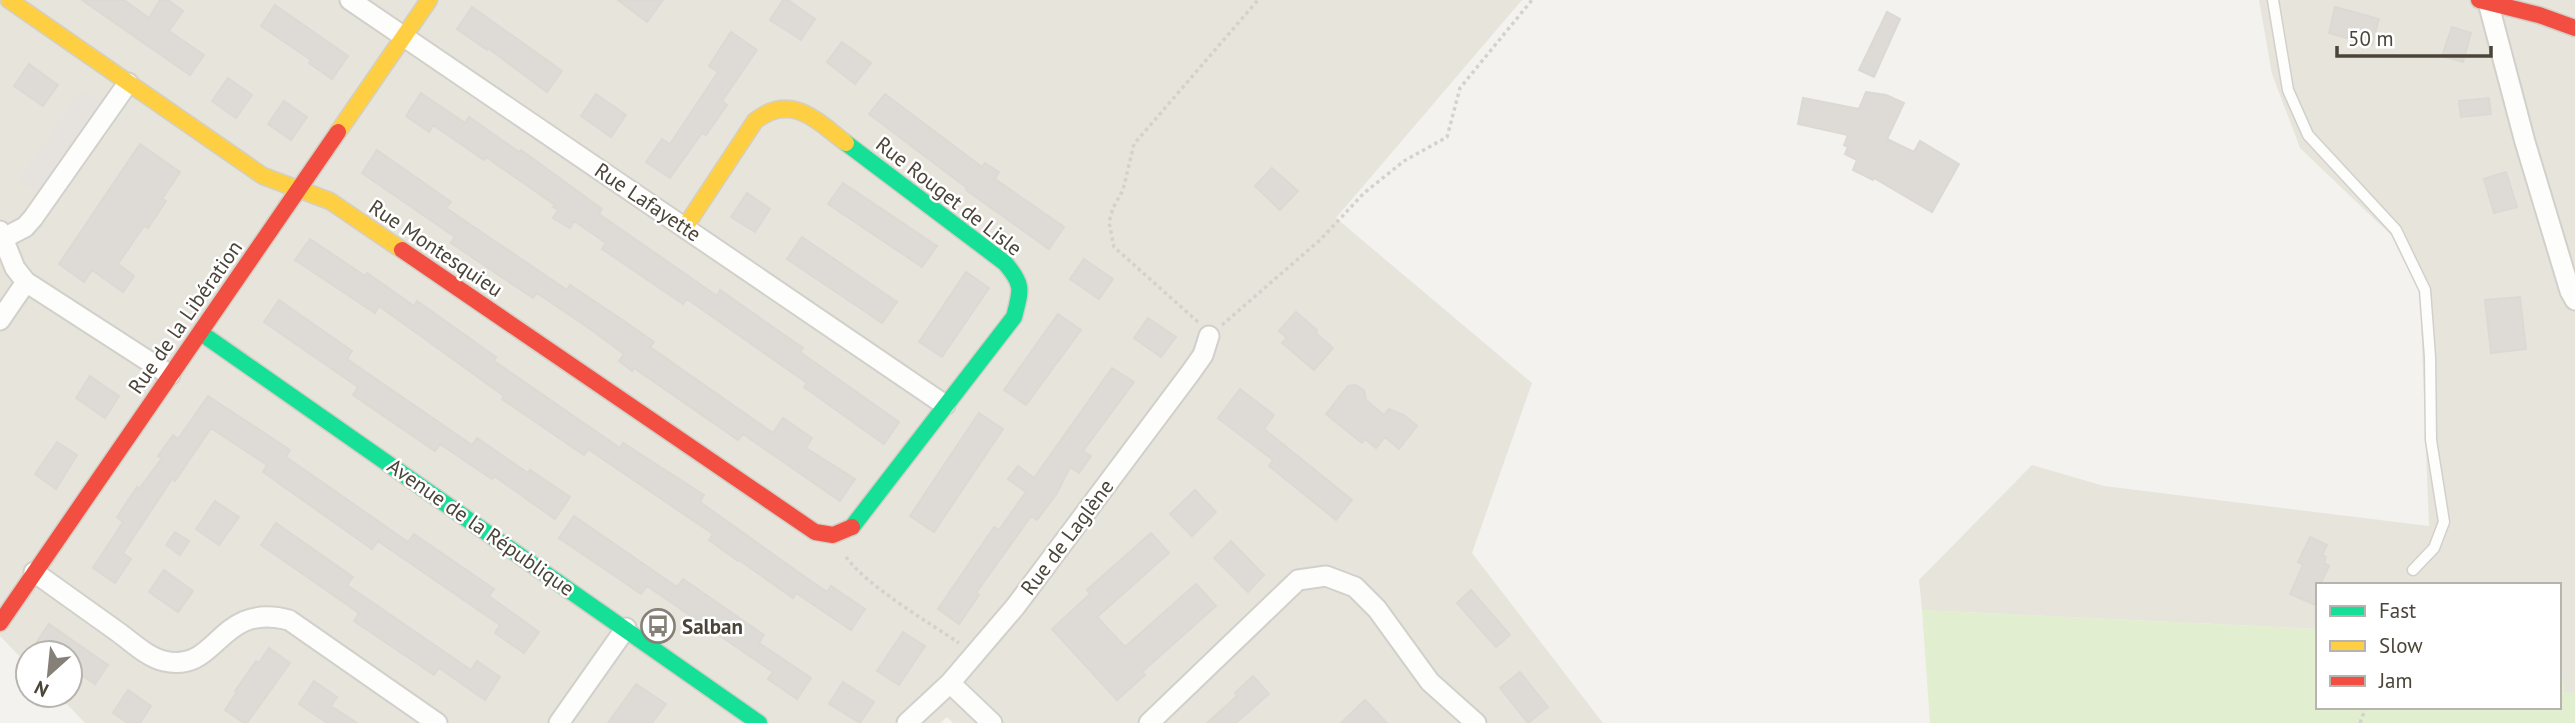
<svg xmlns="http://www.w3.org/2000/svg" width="2575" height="723" font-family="'PT Sans',sans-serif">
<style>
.residential{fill:#e7e4dc}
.green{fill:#e1eecf}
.parking{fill:#e6e3df}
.building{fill:#dedbd6;stroke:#dcd9d4;stroke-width:2}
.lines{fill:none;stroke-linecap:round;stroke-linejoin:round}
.lane-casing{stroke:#d2d0cb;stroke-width:13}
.street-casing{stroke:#d2d0cb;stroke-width:23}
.fast-casing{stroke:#d3cfc5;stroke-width:19}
.slow-casing{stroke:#d3cfc5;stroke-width:19}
.jam-casing{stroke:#d3cfc5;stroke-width:19}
.path{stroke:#d3d2cc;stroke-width:3.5;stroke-dasharray:3.5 3.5;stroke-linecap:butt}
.lane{stroke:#fdfdfc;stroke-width:10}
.street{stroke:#fdfdfc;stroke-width:19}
.fast{stroke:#16e098;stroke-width:16}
.slow{stroke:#ffcf43;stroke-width:16}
.jam{stroke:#f24e42;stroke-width:16}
.labels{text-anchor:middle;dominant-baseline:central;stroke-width:5;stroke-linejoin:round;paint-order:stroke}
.street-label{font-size:21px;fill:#4b4439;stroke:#fff}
.poi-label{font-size:21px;font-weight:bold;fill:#4b4439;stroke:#fff;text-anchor:start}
</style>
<rect width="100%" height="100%" fill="#f4f2ee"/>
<path class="residential" d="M 0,0 L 1522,0 L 1336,218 L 1532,383 L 1472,553 L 1603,723 L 953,723 L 947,717 L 940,723 L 85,723 L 58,695 L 70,695 L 70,653 L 28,653 L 28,665 L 0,636 Z
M 2259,0 L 2575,0 L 2575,692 L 2564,692 L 2559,645 L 2559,585 L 2318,585 L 2318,629 L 1922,610 L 1919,580 L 2032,465 L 2104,486 L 2429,526 L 2420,292 L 2391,235 L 2300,148 L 2272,74 Z"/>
<path class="green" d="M 1922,610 L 2318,629 L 2318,707 L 2559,707 L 2559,645 L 2564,692 L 2575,692 L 2575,723 L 1930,723 Z"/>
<path class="parking" d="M 81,90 L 102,104 L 40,194 L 20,180 Z"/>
<path class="building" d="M 82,0 L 124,0 L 149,18 L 160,0 L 168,0 L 183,11 L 169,31 L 204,55 L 190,75 Z
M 618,0 L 663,0 L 647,22 Z
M 783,0 L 788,0 L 815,19 L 801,40 L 770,20 Z
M 275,5 L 348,56 L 332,79 L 309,63 L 311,60 L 261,26 Z
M 472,7 L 562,71 L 547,92 L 488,48 L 487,50 L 457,29 Z
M 2335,7 L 2379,19 L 2372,45 L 2329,33 Z
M 1887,12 L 1900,19 L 1874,77 L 1859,70 Z
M 2452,27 L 2471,33 L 2463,62 L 2442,56 Z
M 731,32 L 757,50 L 722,101 L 727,105 L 706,135 L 702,133 L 670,178 L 646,162 L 662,139 L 670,144 L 718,72 L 709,66 Z
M 842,42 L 871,63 L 855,84 L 827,62 Z
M 29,64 L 58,85 L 43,106 L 14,86 Z
M 228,78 L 252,95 L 236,118 L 212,101 Z
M 1866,92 L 1886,95 L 1904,103 L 1887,139 L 1914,152 L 1920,141 L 1959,164 L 1932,212 L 1874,178 L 1873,180 L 1853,170 L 1857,160 L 1845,154 L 1848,147 L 1844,145 L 1848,135 L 1798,124 L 1803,98 L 1859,109 Z
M 421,93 L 465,123 L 469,117 L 519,152 L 521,150 L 602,209 L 599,214 L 717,296 L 720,290 L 803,348 L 800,352 L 899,422 L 884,444 L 804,387 L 807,383 L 687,299 L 683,304 L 602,249 L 606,243 L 574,221 L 570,228 L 553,218 L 558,210 L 553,207 L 555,205 L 486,157 L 484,160 L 433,125 L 429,132 L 406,116 Z
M 596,94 L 626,115 L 611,137 L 581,116 Z
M 885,94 L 982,167 L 985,163 L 999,172 L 995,179 L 1064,227 L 1049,249 L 966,190 L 967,188 L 869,114 Z
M 2489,98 L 2491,114 L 2461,117 L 2459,101 Z
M 284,101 L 307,117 L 291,140 L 268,124 Z
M 140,144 L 180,172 L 162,199 L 166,201 L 148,228 L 144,226 L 118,264 L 134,276 L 123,292 L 92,270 L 84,282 L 59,264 Z
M 377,150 L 451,202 L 446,208 L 567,290 L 570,285 L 624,321 L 654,342 L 650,347 L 773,433 L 783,418 L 812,438 L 806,448 L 855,479 L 840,501 L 743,434 L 738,440 L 634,368 L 632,371 L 619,361 L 624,354 L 590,329 L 537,293 L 533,298 L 451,243 L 455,237 L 362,173 Z
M 1272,168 L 1298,191 L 1280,210 L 1255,186 Z
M 2506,172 L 2517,207 L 2494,213 L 2484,179 Z
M 843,183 L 937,246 L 922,267 L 828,204 Z
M 747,193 L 770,209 L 755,232 L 731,217 Z
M 802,237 L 897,302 L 882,323 L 787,259 Z
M 310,239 L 365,276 L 367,273 L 414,306 L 417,301 L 496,357 L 494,361 L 620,448 L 623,443 L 704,495 L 700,502 L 798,572 L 827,592 L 831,586 L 865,609 L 851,630 L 796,593 L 793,598 L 739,560 L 738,561 L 709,540 L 713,534 L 588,449 L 584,455 L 534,421 L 502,399 L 504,396 L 379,306 L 375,313 L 295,260 Z
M 1084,259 L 1113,279 L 1099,299 L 1070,279 Z
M 966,272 L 989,288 L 942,357 L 919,342 Z
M 2520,297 L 2526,349 L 2491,353 L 2485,300 Z
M 279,300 L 352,351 L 347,359 L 472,445 L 477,438 L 528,473 L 530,470 L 570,497 L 555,519 L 494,476 L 492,479 L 440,444 L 435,451 L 353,395 L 358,387 L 264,322 Z
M 1296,312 L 1317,330 L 1316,333 L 1333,348 L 1314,370 L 1282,343 L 1287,338 L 1279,331 Z
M 1058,314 L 1081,330 L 1026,405 L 1004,390 Z
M 1148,318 L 1176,337 L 1161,357 L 1134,338 Z
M 1112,368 L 1134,382 L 1083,451 L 1091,456 L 1079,473 L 1070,467 L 1057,493 L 1037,520 L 1031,516 L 976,593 L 979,595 L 959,624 L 938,609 L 994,527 L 999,530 L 1026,492 L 1008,479 L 1018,466 L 1034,478 Z
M 90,376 L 119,396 L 105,418 L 76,398 Z
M 1356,385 L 1364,390 L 1366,400 L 1384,415 L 1389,409 L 1404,415 L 1417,426 L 1399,449 L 1385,437 L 1376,448 L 1365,439 L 1362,443 L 1326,414 L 1348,386 Z
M 1240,389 L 1274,415 L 1264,429 L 1352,500 L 1336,520 L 1269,466 L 1273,460 L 1218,418 Z
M 208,396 L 290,450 L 286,457 L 408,542 L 414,534 L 494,589 L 489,596 L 539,632 L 524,653 L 495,633 L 500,625 L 378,541 L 372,549 L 263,472 L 267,465 L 211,428 L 175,481 L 172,479 L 123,553 L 131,559 L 115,583 L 93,568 L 123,522 L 117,517 L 137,487 L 139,489 L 162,458 L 158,456 L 173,435 L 178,439 Z
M 979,413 L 1003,429 L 934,532 L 910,516 Z
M 57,442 L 77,455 L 56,489 L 35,474 Z
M 1195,490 L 1216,512 L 1192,536 L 1170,514 Z
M 215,501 L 239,517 L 219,545 L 196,529 Z
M 574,516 L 677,587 L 683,579 L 764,635 L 759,643 L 811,678 L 797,699 L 768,679 L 773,672 L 647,586 L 641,594 L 559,538 Z
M 276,523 L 353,577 L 347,585 L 471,670 L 477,661 L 500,677 L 485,700 L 439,668 L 434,675 L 354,621 L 359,613 L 261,545 Z
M 175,532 L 189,541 L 180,555 L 166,545 Z
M 1151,533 L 1169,553 L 1097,617 L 1125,647 L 1196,584 L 1216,606 L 1142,672 L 1145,675 L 1117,700 L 1052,629 L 1090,594 L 1087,590 Z
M 2310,537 L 2327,545 L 2322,555 L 2326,557 L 2324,563 L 2329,566 L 2320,585 L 2318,585 L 2318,606 L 2290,594 L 2303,565 L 2298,562 Z
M 1231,541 L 1264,575 L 1248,592 L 1214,558 Z
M 164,570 L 193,591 L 178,612 L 149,592 Z
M 1471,590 L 1510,635 L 1496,647 L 1457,603 Z
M 49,624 L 108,665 L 95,684 L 70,667 L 70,653 L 50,653 L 36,643 Z
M 903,632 L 925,646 L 899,685 L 877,671 Z
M 269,648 L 290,663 L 247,723 L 244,723 L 225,710 L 237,692 L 235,691 L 256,661 L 259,663 Z
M 1520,672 L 1548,707 L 1528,723 L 1500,688 Z
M 1253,676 L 1269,694 L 1236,723 L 1207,723 L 1237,696 L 1235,693 Z
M 314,681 L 337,697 L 331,706 L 357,723 L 327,723 L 299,704 Z
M 843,682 L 874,702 L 860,723 L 829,704 Z
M 636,684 L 666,704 L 652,723 L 608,723 Z
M 128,690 L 151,706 L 140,723 L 128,723 L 113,713 Z
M 1365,700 L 1387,723 L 1341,723 Z"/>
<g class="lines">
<g class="lane-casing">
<path id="lane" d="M 2273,0 L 2288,90 L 2308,135 L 2396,230 L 2425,290 L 2430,357 L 2431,440 L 2444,522 L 2434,548 L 2413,570"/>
</g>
<g class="street-casing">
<path id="street" d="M 350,0 L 945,405
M 2488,2 L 2525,142 L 2570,291 L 2575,300
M 0,231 L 15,268 L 26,282 L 170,375
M 4,238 L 25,227 L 33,218 L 128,83
M 0,320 L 26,282
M 34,572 C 62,592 90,612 118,632 C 132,642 147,657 164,661 C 219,674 217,601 289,620 L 437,723
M 950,683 L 992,723
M 559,723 L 626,628
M 907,723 L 950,683 L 1015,607 L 1191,372 L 1203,355 L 1209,336
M 1149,723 L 1298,580 L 1326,576 L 1355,587 L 1377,609 L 1430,682 L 1476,723"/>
</g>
<g class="fast-casing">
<path id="fast" d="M 846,143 L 1005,263 C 1024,285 1021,290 1014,317 L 852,527
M 201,333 L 759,723"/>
</g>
<g class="slow-casing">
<path id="slow" d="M 9,0 L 263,176 L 330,201 L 402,250
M 338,132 L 429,0
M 685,227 L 755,121 C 791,92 817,121 846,143"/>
</g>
<g class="jam-casing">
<path id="jam" d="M 2479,0 L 2539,15 L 2575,28
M 402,250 L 815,532 L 833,535 L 852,527
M 0,623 L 338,132"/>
</g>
<path class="path" d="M 1198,322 L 1114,247 L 1109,222 L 1113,208 L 1123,190 L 1134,144 L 1258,0
M 1222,325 L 1321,239 L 1364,193 L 1404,161 L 1447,137 L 1460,88 L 1532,0
M 846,557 C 867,586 928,622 959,643
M 2360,723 L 2366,707"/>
<use href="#lane" class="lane"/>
<use href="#street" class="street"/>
<use href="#fast" class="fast"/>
<use href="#slow" class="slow"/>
<use href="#jam" class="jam"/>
</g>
<defs>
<g id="bus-ring" transform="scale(1.75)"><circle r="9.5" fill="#fff" stroke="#868178" stroke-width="1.5"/><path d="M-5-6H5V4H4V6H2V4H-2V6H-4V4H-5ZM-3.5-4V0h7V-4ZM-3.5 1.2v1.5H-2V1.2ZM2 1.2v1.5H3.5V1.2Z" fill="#868178"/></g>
</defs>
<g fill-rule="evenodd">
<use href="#bus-ring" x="658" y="626"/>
</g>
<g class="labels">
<g class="street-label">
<text transform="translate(949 196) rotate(38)">Rue Rouget de Lisle</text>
<text transform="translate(648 202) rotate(34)">Rue Lafayette</text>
<text transform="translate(436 248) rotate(34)">Rue Montesquieu</text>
<text transform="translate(185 317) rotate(-55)">Rue de la Libération</text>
<text transform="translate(481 527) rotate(35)">Avenue de la République</text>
<text transform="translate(1067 537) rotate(-53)">Rue de Laglène</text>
</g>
<g class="poi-label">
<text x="682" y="626">Salban</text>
</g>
</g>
<rect x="2316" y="583" width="245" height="126" fill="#ffffff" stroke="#b7b4b0" stroke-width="2"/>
<rect x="2330" y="606" width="35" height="10" fill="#16e098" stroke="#b7b4b0" stroke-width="2"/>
<text x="2379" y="618" font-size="21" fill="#4b4439">Fast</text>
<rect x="2330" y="641" width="35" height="10" fill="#ffcf43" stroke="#b7b4b0" stroke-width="2"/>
<text x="2379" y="653" font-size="21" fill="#4b4439">Slow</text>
<rect x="2330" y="676" width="35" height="10" fill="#f24e42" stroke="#b7b4b0" stroke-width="2"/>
<text x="2379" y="688" font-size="21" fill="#4b4439">Jam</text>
<g transform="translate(49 674) rotate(207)"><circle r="33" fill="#ffffff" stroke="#b7b4b0" stroke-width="2"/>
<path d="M0-5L12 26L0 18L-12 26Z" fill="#868178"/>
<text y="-10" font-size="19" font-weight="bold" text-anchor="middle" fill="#4b4439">N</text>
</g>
<path d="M2337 46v10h154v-10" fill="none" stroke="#4b4439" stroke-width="3.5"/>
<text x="2348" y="46" font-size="21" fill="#4b4439" stroke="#ffffff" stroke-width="5" paint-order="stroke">50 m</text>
</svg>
